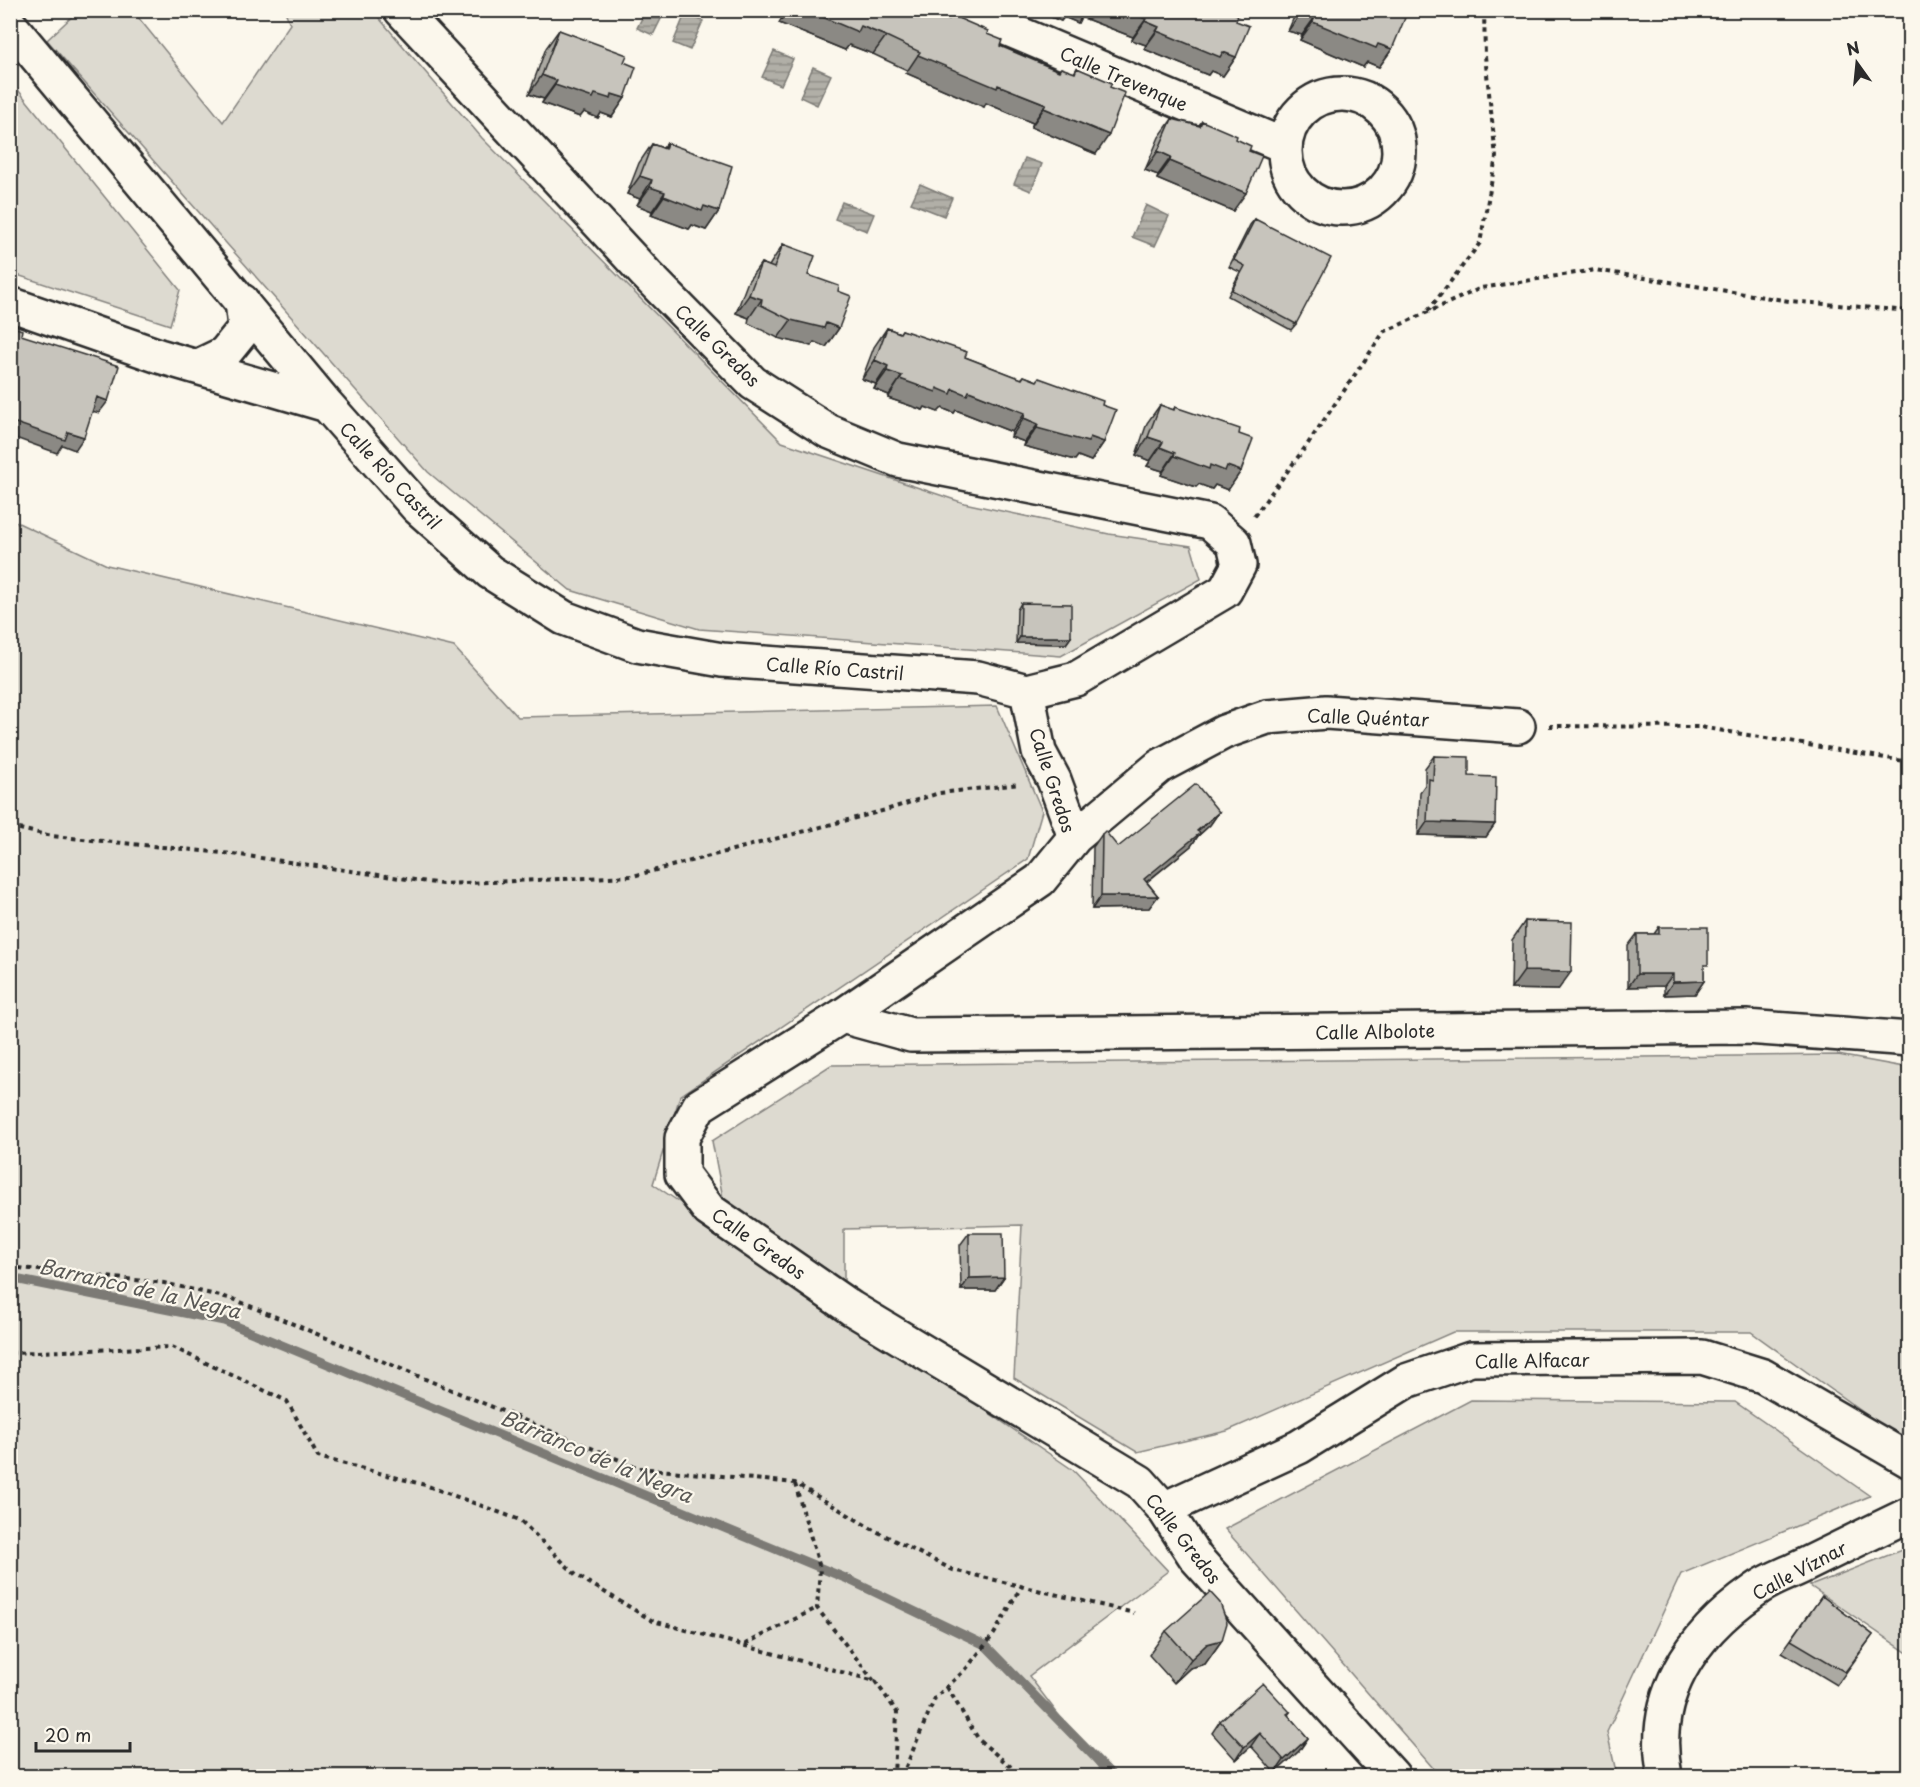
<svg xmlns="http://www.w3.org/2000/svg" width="1920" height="1787" font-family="'Playpen Sans',sans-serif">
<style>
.grass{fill:#dddad0;stroke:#84827e;stroke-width:1.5}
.water{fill:url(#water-rules);stroke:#7b7a75;stroke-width:1.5}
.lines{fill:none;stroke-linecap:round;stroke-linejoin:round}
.stream{stroke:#7b7a75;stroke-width:9}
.minor-casing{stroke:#2b2b2b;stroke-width:38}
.path{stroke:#2b2b2b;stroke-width:4;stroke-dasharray:4.5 4.5;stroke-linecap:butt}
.minor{stroke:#fbf7ec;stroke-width:33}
.wall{fill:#aba9a2;stroke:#2b2b2b;stroke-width:1.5}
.shaded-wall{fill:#8b8984;stroke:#2b2b2b;stroke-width:1.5}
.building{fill:#c7c4bc;stroke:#2b2b2b;stroke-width:1.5}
.labels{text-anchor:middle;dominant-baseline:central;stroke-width:4.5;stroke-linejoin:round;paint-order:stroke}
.street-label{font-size:18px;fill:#2b2b2b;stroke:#fbf7ec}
.water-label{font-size:20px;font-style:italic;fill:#5a5956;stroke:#fbf7ec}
</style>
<defs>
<pattern id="water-rules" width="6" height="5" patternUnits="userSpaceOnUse" patternTransform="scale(1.5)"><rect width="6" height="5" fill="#b1afa7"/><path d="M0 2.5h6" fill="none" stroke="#908f88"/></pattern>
</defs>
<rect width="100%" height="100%" fill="#fbf7ec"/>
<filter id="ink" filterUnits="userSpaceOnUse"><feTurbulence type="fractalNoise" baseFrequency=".0167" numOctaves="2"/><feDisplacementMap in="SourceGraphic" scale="12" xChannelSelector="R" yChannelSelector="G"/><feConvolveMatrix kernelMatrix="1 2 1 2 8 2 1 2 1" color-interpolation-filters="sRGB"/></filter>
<g filter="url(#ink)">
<path class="grass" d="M 78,11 L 133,11 L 223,122 L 290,24 L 285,11 L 373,11 L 482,138 L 782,442 L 964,503 L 1109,534 L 1191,546 L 1201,579 L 1061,656 L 699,629 L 570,590 L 428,472 L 47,40 Z
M 10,80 L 180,290 L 170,325 L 11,273 Z
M 10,519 L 107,565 L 454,647 L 518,717 L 997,706 L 1042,811 L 1028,859 L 680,1096 L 653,1184 L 1073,1470 L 1168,1571 L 1029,1676 L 1105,1776 L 11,1776 Z
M 1838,1055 L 1909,1068 L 1909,1445 L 1751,1332 L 1453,1332 L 1227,1431 L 1137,1452 L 1014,1378 L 1022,1225 L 844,1229 L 844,1281 L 723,1198 L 712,1141 L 831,1065 Z
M 1471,1400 L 1735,1402 L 1870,1496 L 1681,1574 L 1607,1732 L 1617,1776 L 1440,1776 L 1225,1529 Z
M 1909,1547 L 1909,1654 L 1810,1586 Z"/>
<path class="water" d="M 646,10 L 665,11 L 653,35 L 637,28 Z
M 685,14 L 703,21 L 690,50 L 673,43 Z
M 774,51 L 793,59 L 781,85 L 762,77 Z
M 813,67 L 831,75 L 817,105 L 800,97 Z
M 1025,158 L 1042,164 L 1031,191 L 1014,184 Z
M 920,184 L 952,198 L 944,216 L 911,203 Z
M 842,202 L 874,214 L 867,231 L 835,219 Z
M 1146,205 L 1169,216 L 1155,246 L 1132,237 Z"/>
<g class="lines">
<path class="stream" d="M 10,1278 L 224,1321 L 845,1578 L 985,1645 L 1113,1776"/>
<g class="minor-casing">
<path id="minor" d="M 963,10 L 1285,146
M 10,25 L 327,405 L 417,507 L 490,572 L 564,618 L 637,645 L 722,660 L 978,678 L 1027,691 L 1076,679 L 1225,591 L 1239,565 L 1234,543 L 1210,522 L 898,460 L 828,431 L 753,383 L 646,274 L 401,10
M1285 151a57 57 0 1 1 114 0a57 57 0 1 1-114 0Z
M 10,304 L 159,356 L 327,405
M 199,366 L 224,354 L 245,328 L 242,301
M 1027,691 L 1039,752 L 1054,780 L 1075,837
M 842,1016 L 911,1035 L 1746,1027 L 1910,1039
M 1164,1509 L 1299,1447 L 1406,1381 L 1471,1359 L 1702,1357 L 1763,1376 L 1910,1461
M 1393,1776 L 1196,1558 L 1164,1509 L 1140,1482 L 851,1308 L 709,1210 L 682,1174 L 682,1138 L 699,1106 L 842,1016 L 1040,880 L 1075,837 L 1160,766 L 1224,732 L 1267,717 L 1326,712 L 1518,726
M 1665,1776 C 1649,1697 1691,1635 1754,1591 C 1768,1580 1787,1574 1803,1566 C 1838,1549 1874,1531 1910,1514"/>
</g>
<path class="path" d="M 1428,311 L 1480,243 L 1496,157 L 1485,56 L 1484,10
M 1254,516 L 1307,445 L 1384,332 L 1481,288 L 1595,270 L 1789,301 L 1910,311
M 1549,726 L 1700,727 L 1910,762
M 10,827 L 52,836 L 233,854 L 442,884 L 633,876 L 886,810 L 939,793 L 1020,784
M 10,1267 L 164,1283 L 233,1299 L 639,1468 L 795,1483 L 872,1529 L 953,1570 L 1134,1613
M 10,1353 L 172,1347 L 287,1401 L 318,1457 L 425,1485 L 520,1520 L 576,1575 L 653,1621 L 875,1681 L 897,1712 L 894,1776
M 795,1484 L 820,1568 L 817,1608 L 874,1681
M 745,1644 L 817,1608
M 947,1687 L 979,1740 L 1010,1766 L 1016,1776
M 902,1776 L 935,1698 L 966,1669 L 994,1634 L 1021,1587"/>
<use href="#minor" class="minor"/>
</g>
<path class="wall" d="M 769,10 L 911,10 L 931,19 L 935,13 L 949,18 L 951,15 L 987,34 L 1000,46 L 1058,71 L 1061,68 L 1074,73 L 1077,68 L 1110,87 L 1096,154 L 1031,127 L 1033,123 L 986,103 L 984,107 L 906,73 L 907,70 L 873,54 L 849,45 L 845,50 L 779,23 L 782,18 L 769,12 Z
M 1034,10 L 1227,10 L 1236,21 L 1236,57 L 1223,76 L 1211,71 L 1208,75 L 1144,49 L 1146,45 L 1132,40 L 1133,37 L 1081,17 L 1078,23 L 1064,17 L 1061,21 Z
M 1297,10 L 1392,10 L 1392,49 L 1379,67 L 1367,62 L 1363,67 L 1300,40 L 1302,35 L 1288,31 Z
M 559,30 L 624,62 L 625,98 L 612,117 L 601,113 L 598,118 L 584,112 L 580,117 L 542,103 L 544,99 L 529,94 L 546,48 Z
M 1172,119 L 1199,125 L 1202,121 L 1236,139 L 1249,151 L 1233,211 L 1157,179 L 1158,175 L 1145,170 L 1159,137 Z
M 667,143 L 719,211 L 706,230 L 692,225 L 689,229 L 651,215 L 652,211 L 637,205 L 640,199 L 627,194 L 639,163 L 652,144 L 663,148 Z
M 1255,219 L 1296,324 L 1291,330 L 1228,296 L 1240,272 L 1229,267 L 1250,225 Z
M 783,244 L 808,275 L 838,291 L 839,328 L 826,347 L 814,342 L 811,346 L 778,338 L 748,323 L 749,318 L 736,313 L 748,281 L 761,263 L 769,266 Z
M 887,328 L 900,333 L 902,330 L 965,357 L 1021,379 L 1024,376 L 1102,405 L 1104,442 L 1091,461 L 1078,456 L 1075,460 L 1024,446 L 1025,442 L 1011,437 L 1012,432 L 956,410 L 954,413 L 942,408 L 938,412 L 925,407 L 923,410 L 888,398 L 889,395 L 874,389 L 876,384 L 862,379 L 874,347 Z
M 1160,405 L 1173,410 L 1175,407 L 1241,471 L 1228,490 L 1215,485 L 1212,489 L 1199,484 L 1196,487 L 1161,475 L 1163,471 L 1147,466 L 1150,461 L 1136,455 L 1147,423 Z
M 1021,603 L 1071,637 L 1066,644 L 1016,643 L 1017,610 Z
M 1434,756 L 1469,776 L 1495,824 L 1486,837 L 1418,835 L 1420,792 L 1425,785 L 1425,768 Z
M 1219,812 L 1210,825 L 1198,836 L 1191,846 L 1147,882 L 1158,896 L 1149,908 L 1092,909 L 1093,847 L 1102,834 L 1118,847 Z
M 1525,921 L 1558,990 L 1511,989 L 1512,940 Z
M 1659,927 L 1704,971 L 1704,981 L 1695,994 L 1664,995 L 1664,986 L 1628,987 L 1628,946 L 1637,934 L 1654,934 Z
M 969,1233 L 1004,1277 L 995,1290 L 961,1290 L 960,1245 Z
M 1822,1596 L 1873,1635 L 1837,1685 L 1782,1652 Z
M 1166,1631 L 1222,1640 L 1205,1664 L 1190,1668 L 1174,1683 L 1149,1655 Z
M 1290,1712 L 1288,1715 L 1308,1738 L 1299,1751 L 1275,1773 L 1251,1746 L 1236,1760 L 1212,1733 L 1220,1721 Z"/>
<path class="shaded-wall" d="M 788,10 L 806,10 L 861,26 L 886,36 L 873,54 L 849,45 L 845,50 L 779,23 Z
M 1034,10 L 1124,10 L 1146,19 L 1133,37 L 1081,17 L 1078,23 L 1064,17 L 1061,21 Z
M 1301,13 L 1315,17 L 1302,35 L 1288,31 Z
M 1145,21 L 1159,27 L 1146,45 L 1132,40 Z
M 1313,22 L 1378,44 L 1392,49 L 1379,67 L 1367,62 L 1363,67 L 1300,40 Z
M 1157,31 L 1223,52 L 1236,57 L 1223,76 L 1211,71 L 1208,75 L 1144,49 Z
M 918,55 L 998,85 L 1046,104 L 1033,123 L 986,103 L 984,107 L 906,73 Z
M 542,75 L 557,81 L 544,99 L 529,94 Z
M 555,85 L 595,94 L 612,94 L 625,98 L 612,117 L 601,113 L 598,118 L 584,112 L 580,117 L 542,103 Z
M 1044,108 L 1109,135 L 1096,154 L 1031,127 Z
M 1158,151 L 1171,157 L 1158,175 L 1145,170 Z
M 1170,161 L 1246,193 L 1233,211 L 1157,179 Z
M 640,176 L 652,180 L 640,199 L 627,194 Z
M 650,187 L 665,192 L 652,211 L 637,205 Z
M 664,196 L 704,206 L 719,211 L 706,230 L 692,225 L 689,229 L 651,215 Z
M 749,295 L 762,299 L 749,318 L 736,313 Z
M 791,320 L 826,323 L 839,328 L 826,347 L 814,342 L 811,346 L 778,338 Z
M 875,360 L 888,366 L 876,384 L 862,379 Z
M 887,371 L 902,376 L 889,395 L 874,389 Z
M 900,379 L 937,388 L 969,391 L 1025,413 L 1012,432 L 956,410 L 954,413 L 942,408 L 938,412 L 925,407 L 923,410 L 888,398 Z
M 97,397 L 108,401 L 99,413 L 88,410 Z
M 1024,418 L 1038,424 L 1025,442 L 1011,437 Z
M 10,421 L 68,432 L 84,437 L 75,450 L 62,445 L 57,453 L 10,436 Z
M 1037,428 L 1090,437 L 1104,442 L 1091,461 L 1078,456 L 1075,460 L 1024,446 Z
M 1148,437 L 1163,442 L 1150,461 L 1136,455 Z
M 1160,447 L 1175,453 L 1163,471 L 1147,466 Z
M 1174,456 L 1210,465 L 1227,466 L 1241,471 L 1228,490 L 1215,485 L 1212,489 L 1199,484 L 1196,487 L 1161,475 Z
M 1020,637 L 1071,637 L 1066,644 L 1016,643 Z
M 1219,812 L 1210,825 L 1198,836 L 1191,846 L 1135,891 L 1144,879 Z
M 1427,822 L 1495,824 L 1486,837 L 1418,835 Z
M 1101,896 L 1158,896 L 1149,908 L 1092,909 Z
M 1524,971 L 1571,972 L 1558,990 L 1511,989 Z
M 1637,974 L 1673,974 L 1664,986 L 1628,987 Z
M 1704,981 L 1695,994 L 1664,995 L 1673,982 Z
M 1004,1277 L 995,1290 L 961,1290 L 969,1278 Z
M 1222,1640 L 1205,1664 L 1190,1668 L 1174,1683 L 1191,1659 L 1207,1644 Z
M 1260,1733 L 1251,1746 L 1236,1760 L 1244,1747 Z
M 1308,1738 L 1299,1751 L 1275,1773 L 1284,1760 Z"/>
<path class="building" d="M 806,10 L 911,10 L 932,20 L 935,13 L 949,19 L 951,15 L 988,31 L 987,34 L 1002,40 L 1000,46 L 1059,71 L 1061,68 L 1075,73 L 1077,68 L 1112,83 L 1110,87 L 1125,93 L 1109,135 L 1044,108 L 1046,104 L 998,85 L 997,88 L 918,55 L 920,52 L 886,36 L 861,26 L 858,32 Z
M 1124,10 L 1227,10 L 1238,15 L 1236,21 L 1249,26 L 1236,57 L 1223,52 L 1220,57 L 1157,31 L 1159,27 L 1145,21 L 1146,19 Z
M 1302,10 L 1392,10 L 1392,12 L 1405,18 L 1392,49 L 1378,44 L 1376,48 L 1313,22 L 1315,17 L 1301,13 Z
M 559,30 L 627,55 L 624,62 L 636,67 L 625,98 L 612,94 L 611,99 L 595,94 L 593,98 L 555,85 L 557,81 L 542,75 Z
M 1172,119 L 1200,126 L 1202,121 L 1237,136 L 1236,139 L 1251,146 L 1249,151 L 1262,156 L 1246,193 L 1170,161 L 1171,157 L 1158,151 Z
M 667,143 L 732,166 L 719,211 L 704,206 L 702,211 L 664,196 L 665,192 L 650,187 L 652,180 L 640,176 L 652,144 L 665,149 Z
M 1255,219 L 1331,258 L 1296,324 L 1232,290 L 1245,266 L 1234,260 Z
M 783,244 L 815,256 L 808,275 L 839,286 L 838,291 L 851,296 L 839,328 L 826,323 L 824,328 L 791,320 L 761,305 L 762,299 L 749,295 L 761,263 L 774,268 Z
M 10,326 L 22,330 L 21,335 L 119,366 L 108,401 L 97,397 L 84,437 L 68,432 L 65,440 L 10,421 Z
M 887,328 L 900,333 L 902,330 L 967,352 L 965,357 L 1022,379 L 1024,376 L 1037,381 L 1039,378 L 1103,401 L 1102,405 L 1116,410 L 1104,442 L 1090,437 L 1088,442 L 1037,428 L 1038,424 L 1024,418 L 1025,413 L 969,391 L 967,395 L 953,389 L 951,394 L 937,388 L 936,392 L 900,379 L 902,376 L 887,371 L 888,366 L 875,360 Z
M 1160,405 L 1174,410 L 1175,407 L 1240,429 L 1239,434 L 1253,439 L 1241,471 L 1227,466 L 1225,471 L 1210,465 L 1209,469 L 1174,456 L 1175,453 L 1160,447 L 1163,442 L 1148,437 Z
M 1021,603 L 1071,604 L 1071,637 L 1020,637 Z
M 1434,756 L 1469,757 L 1469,776 L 1496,777 L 1495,824 L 1427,822 L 1429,779 L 1433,780 Z
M 1196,784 L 1219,812 L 1197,831 L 1200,833 L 1144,879 L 1158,896 L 1101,896 L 1102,834 L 1105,831 L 1118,847 Z
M 1525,921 L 1572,922 L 1571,972 L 1524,971 Z
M 1659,927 L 1708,927 L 1708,965 L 1704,965 L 1704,981 L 1673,982 L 1673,974 L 1637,974 L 1637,934 L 1659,934 Z
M 969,1233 L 1003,1233 L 1004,1277 L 969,1278 Z
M 1210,1592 L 1220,1603 L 1227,1623 L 1222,1640 L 1207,1644 L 1191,1659 L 1166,1631 Z
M 1822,1596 L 1873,1635 L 1845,1672 L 1791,1640 Z
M 1263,1683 L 1290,1712 L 1287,1714 L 1308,1738 L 1284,1760 L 1260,1733 L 1244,1747 L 1220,1721 Z
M 1838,1769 L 1871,1776 L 1837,1776 Z"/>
</g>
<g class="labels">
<g class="street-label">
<text transform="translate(1124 78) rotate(23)">Calle Trevenque</text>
<text transform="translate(718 345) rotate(44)">Calle Gredos</text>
<text transform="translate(391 475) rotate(47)">Calle Río Castril</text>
<text transform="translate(835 668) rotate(4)">Calle Río Castril</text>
<text transform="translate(1368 717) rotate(2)">Calle Quéntar</text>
<text transform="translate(1053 780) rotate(72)">Calle Gredos</text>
<text transform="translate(1375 1031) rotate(-1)">Calle Albolote</text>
<text transform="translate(759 1243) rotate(35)">Calle Gredos</text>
<text transform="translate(1532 1360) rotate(-1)">Calle Alfacar</text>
<text transform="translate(1184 1538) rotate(52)">Calle Gredos</text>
<text transform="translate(1799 1570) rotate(-28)">Calle Víznar</text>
</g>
<g class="water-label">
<text transform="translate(140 1288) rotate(13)">Barranco de la Negra</text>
<text transform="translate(597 1456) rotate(23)">Barranco de la Negra</text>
</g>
</g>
<rect width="1920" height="1787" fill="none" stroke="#fbf7ec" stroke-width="36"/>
<rect x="18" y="18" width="1884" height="1751" fill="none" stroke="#2b2b2b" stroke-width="2" filter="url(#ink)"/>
<g transform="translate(1857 63) rotate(345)" stroke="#fbf7ec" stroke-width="4.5" paint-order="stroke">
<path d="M0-4.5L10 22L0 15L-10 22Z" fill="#2b2b2b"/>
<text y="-9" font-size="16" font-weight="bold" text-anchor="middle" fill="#2b2b2b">N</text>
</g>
<path d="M36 1742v9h94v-9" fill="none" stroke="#2b2b2b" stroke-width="3"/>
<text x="45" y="1742" font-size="18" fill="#2b2b2b" stroke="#fbf7ec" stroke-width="4.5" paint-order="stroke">20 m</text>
</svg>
